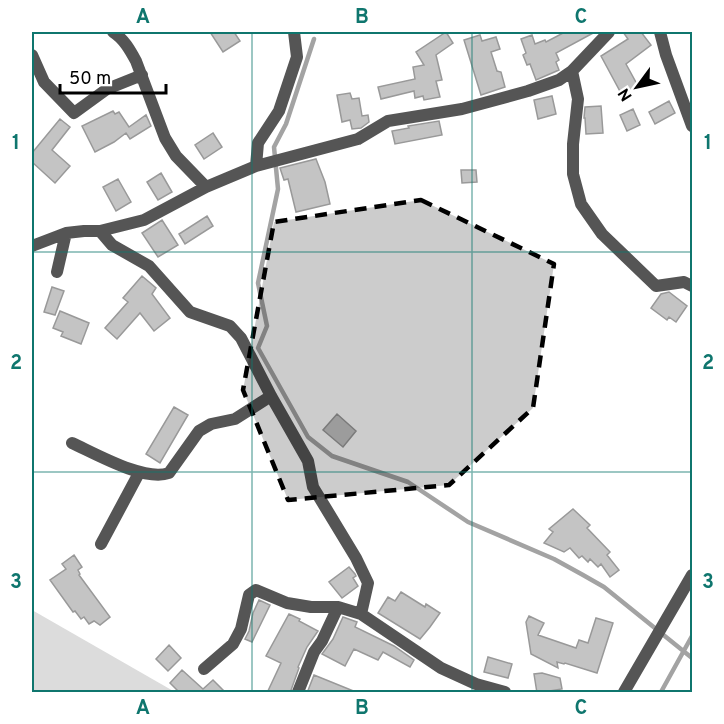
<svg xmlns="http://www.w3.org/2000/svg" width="724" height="724" font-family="Overpass,sans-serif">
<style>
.green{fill:#dcdcdc}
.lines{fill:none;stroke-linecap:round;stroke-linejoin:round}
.stream{stroke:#a3a3a3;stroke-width:4.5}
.building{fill:#c4c4c4;stroke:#999;stroke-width:1.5}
.minor{stroke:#555;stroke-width:12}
.marked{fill:#000;fill-opacity:0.2;stroke:#000;stroke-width:4.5;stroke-dasharray:12 8;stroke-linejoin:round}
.grid{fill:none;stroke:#0f766e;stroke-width:1.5;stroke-opacity:0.55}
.neatline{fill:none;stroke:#0f766e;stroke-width:2}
.grid-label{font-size:20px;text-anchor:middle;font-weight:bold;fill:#0f766e}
</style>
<rect width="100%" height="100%" fill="#fff"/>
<path class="green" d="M 32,610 L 175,692 L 32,692 Z"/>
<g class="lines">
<path class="stream" d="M 314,39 L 286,124 L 274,147 L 278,189 L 258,283 L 267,326 L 258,348 L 308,437 L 332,456 L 408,482 L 468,522 L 554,559 L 583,575 L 604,587 L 692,658
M 661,692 L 692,636"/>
</g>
<path class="building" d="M 210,32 L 234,32 L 240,41 L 223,52 Z
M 446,32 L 453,43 L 436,55 L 442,80 L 436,81 L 440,97 L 424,100 L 423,96 L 415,98 L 414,91 L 381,99 L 378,87 L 415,79 L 413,67 L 424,65 L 416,52 Z
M 565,32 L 595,32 L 556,53 L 559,60 L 556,62 L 559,70 L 536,80 L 530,64 L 527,65 L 523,55 L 526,53 L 521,39 L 532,35 L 535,44 L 545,40 L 546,42 Z
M 623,32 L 641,32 L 651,45 L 626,64 L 638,86 L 622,95 L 601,56 L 628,39 Z
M 480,35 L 482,41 L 496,37 L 500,49 L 491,52 L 497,71 L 501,72 L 505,87 L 481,95 L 464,40 Z
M 350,93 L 352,99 L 359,98 L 362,116 L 368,115 L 369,122 L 361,128 L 352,129 L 350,120 L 342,122 L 337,95 Z
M 552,96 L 556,114 L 538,119 L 534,100 Z
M 669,101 L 675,113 L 655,124 L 649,112 Z
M 601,106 L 603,133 L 586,134 L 585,118 L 584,118 L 585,107 Z
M 633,109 L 640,125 L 627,131 L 620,115 Z
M 113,111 L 115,114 L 119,112 L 129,127 L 146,115 L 151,126 L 130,139 L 126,133 L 114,142 L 95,152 L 82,126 Z
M 60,119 L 70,127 L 52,150 L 70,166 L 55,183 L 32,162 L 32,153 Z
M 439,121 L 442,135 L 395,144 L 392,131 L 409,128 L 408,126 Z
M 213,133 L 222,147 L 204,159 L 195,145 Z
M 316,159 L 325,182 L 330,204 L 296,212 L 288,179 L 284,180 L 280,168 Z
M 461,170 L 476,170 L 477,182 L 462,183 Z
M 161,173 L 172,192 L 158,200 L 147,182 Z
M 118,179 L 131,202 L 116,211 L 103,187 Z
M 207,216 L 213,226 L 185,244 L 179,234 Z
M 162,220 L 178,245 L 158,257 L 142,233 Z
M 142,276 L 156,288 L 152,294 L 170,318 L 154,331 L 140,313 L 117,339 L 105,328 L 128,302 L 123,298 Z
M 52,287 L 64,291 L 55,315 L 44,312 Z
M 669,292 L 687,306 L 676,322 L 669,317 L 667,320 L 651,308 L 661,294 Z
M 60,311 L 89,323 L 81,344 L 61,336 L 63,332 L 53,328 Z
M 174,407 L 188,415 L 160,463 L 146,454 Z
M 337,414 L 356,431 L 343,447 L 323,430 Z
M 573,509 L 590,525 L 587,528 L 610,552 L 607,555 L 619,570 L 610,577 L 601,564 L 598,567 L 590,559 L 588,562 L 582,556 L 579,558 L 570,548 L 564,552 L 544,543 L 553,532 L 549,529 Z
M 74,555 L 82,567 L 78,570 L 80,574 L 79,575 L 110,617 L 100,625 L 94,621 L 89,624 L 84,617 L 81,619 L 75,611 L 73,612 L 50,580 L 66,569 L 62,564 Z
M 349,567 L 355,574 L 356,576 L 353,578 L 358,586 L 342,598 L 329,582 Z
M 401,592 L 425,607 L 426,604 L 440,613 L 430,627 L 420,639 L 378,613 L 388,597 L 395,601 Z
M 259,600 L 270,605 L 252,642 L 245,639 L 249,631 L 253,613 Z
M 289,614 L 300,619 L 299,621 L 318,631 L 307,647 L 298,667 L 299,668 L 290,693 L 267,693 L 281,663 L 266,656 Z
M 529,616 L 544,623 L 538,635 L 576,648 L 579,640 L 588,643 L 596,618 L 613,623 L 597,673 L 565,663 L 564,664 L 557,662 L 558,668 L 531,654 L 526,622 Z
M 343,617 L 357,622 L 355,627 L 394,646 L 414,660 L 410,667 L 383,652 L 378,660 L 354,649 L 345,666 L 322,654 L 333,639 Z
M 169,645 L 181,658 L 168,671 L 156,659 Z
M 488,657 L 512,664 L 508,678 L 484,672 Z
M 182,670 L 203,689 L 213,680 L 226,693 L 180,693 L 170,683 Z
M 542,673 L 560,678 L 562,689 L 537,693 L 534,674 Z
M 314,675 L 356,692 L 356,693 L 307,693 Z"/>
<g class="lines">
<path class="minor" d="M 113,32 C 124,39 130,50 136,61 L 165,138 L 176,156 L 206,187
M 660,32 L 666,55 L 692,126
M 32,55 L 44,82 L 74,113 L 107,89 L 142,75
M 572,71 L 578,99 L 573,144 L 573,174 L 581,204 L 602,234 L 656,286 L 684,282 L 692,286
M 256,166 L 258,143 L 279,111 L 297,57 L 294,32
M 100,231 L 112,245 L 149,266 L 190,312 L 230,326 L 241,338 L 271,396 L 308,461 L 313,487 L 356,558 L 368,583 L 361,614 L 441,668 L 476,684 L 505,692
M 32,246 L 66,233 L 84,231 L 100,231 L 144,220 L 206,187 L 256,166 L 358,139 L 388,121 L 462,109 L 528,91 L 559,80 L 572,71 L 609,32
M 57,272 L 66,233
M 72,443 C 96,454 145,482 169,473 L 199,431 L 211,424 L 235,419 L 271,396
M 101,544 L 139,473
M 204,669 L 233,644 L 241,629 L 249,595 L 256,590 L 287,603 L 311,607 L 338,607 L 361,614
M 298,692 L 314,652 L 322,641 L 338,607
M 624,692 L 692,575"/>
</g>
<path class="marked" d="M 421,200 L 554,264 L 533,408 L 449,485 L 288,500 L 243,390 L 274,222 Z"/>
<path class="grid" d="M 252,32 L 252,692M 472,32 L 472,692M 32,252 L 692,252M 32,472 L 692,472"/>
<rect width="724" height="724" fill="none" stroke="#ffffff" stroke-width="66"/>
<g transform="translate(637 87) rotate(237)" stroke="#ffffff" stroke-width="4.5" paint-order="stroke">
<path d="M0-4.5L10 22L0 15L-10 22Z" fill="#000000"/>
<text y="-9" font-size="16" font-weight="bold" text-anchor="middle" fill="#000000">N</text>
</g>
<path d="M60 84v9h106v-9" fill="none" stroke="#000000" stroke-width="3"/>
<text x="69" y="84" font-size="18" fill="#000000" stroke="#ffffff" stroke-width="4.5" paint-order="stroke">50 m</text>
<rect x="33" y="33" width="658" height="658" class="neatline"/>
<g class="grid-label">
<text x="143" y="23">A</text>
<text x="362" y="23">B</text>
<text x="581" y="23">C</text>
<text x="16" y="149">1</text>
<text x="708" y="149">1</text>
<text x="16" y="369">2</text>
<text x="708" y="369">2</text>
<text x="16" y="588">3</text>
<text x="708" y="588">3</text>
<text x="143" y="714">A</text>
<text x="362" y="714">B</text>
<text x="581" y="714">C</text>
</g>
</svg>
